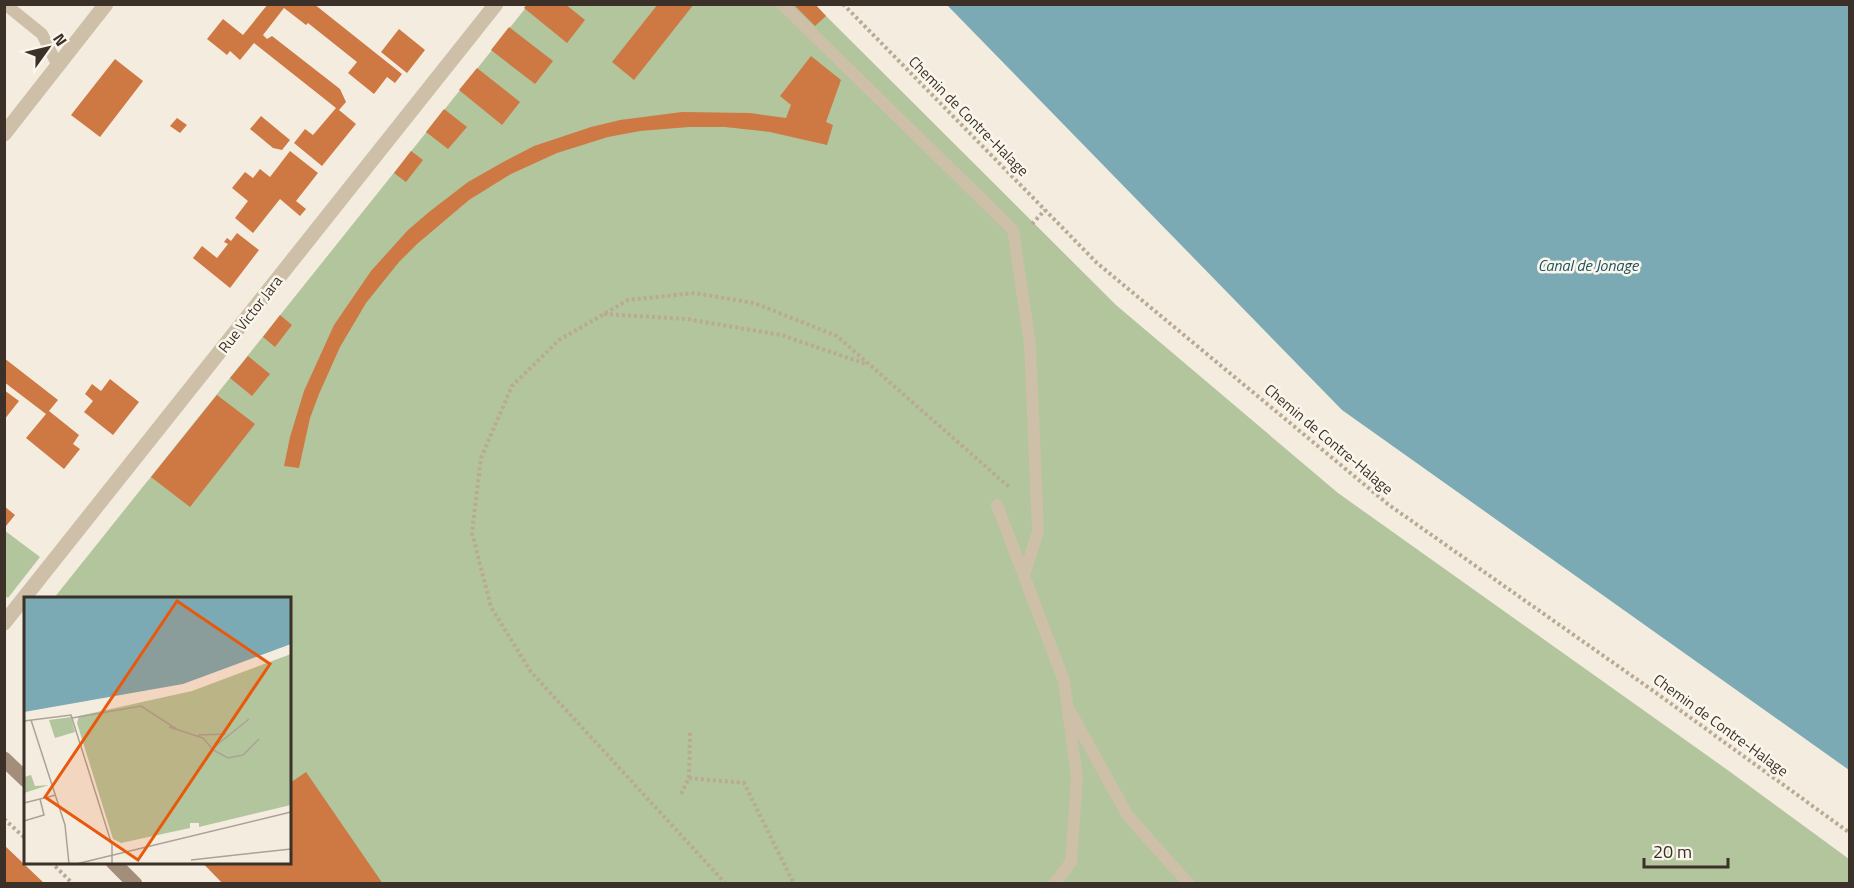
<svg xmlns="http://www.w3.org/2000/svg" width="1854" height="888" font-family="'Titillium Web',sans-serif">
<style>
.green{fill:#b2c59d}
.water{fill:#7baab4}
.building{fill:#ce7843}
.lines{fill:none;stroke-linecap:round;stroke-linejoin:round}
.path{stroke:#baa993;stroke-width:4;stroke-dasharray:3 3;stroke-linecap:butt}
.service{stroke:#cebfa9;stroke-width:12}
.minor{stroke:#cebfa9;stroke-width:15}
.secondary{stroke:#a28e7a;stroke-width:15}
.labels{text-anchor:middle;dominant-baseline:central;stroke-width:5;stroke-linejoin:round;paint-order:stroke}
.street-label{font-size:15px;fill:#3b3129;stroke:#fbf6ec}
.water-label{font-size:16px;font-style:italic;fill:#1b5260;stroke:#fbf6ec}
.inset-road{fill:none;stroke:#aaa296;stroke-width:1.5}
.view{fill:#e8590c;fill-opacity:0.15;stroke:#e8590c;stroke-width:3}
.inset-edge{fill:none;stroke:#3b3129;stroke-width:3}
</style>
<rect width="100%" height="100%" fill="#f4eddf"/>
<path class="green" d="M 528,5 L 815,5 L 1116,305 L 1338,493 L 1729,771 L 1849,859 L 1849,883 L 223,883 L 202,863 L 290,862 L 290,598 L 54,598 Z
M 4,530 L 40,557 L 8,598 L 5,596 Z"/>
<path class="water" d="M 947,5 L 1849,5 L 1849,770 L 1342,410 Z"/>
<path class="building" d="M 268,4 L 314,4 L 402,74 L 395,83 L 387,77 L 374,94 L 348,73 L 357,62 L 308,23 L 306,25 L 284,8 L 263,35 L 267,39 L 272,36 L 340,89 L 346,102 L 339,110 L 356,124 L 322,166 L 294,143 L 305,129 L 313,135 L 336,108 L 254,43 L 240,60 L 230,51 L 227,55 L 207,39 L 223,19 L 243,35 Z
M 527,4 L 565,4 L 585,20 L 567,43 L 524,8 Z
M 658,4 L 694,4 L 634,80 L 612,62 Z
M 793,4 L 815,4 L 826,16 L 815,26 Z
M 509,27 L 553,61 L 535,84 L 491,50 Z
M 399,29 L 425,50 L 407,73 L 381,52 Z
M 811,56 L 841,80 L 826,122 L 833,125 L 827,145 L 770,132 L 725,127 L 689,127 L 640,131 L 608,137 L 557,153 L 511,174 L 469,200 L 417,244 L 399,262 L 366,303 L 340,347 L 319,394 L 310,418 L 299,468 L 284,466 L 290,437 L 304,391 L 334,325 L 371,271 L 408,230 L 429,212 L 468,182 L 505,161 L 534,146 L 591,127 L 620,120 L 682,112 L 750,113 L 786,118 L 791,105 L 780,96 Z
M 115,59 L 143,81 L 100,137 L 71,115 Z
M 477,68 L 520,102 L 502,125 L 459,90 Z
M 444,109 L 467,127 L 448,149 L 426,132 Z
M 261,116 L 290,140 L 282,150 L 273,148 L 250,129 Z
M 177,118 L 187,125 L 180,133 L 170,126 Z
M 290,151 L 318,173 L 296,201 L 306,209 L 300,216 L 280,199 L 253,233 L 235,218 L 248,201 L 232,188 L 245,172 L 253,178 L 260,169 L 270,177 Z
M 411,151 L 423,160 L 406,182 L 394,173 Z
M 237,233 L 259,250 L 230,288 L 193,258 L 202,246 L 217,258 L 228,244 L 224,242 L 227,238 L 231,241 Z
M 280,315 L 292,325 L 275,347 L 263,337 Z
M 248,356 L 270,374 L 252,396 L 230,378 Z
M 4,358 L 58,400 L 49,411 L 79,435 L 73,444 L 80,449 L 64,469 L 26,438 L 46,414 L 4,382 Z
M 110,379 L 139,402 L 113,435 L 84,412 L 93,401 L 85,394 L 92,384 L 101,391 Z
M 4,390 L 19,401 L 4,420 Z
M 217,395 L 255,424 L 190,507 L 151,477 Z
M 4,506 L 15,515 L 6,526 L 4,525 Z
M 306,772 L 383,884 L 223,884 L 202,862 L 290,862 L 290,783 Z
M 4,845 L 45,884 L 4,884 Z"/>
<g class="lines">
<path class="path" d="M 843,4 L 1097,263 L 1389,505 L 1652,690 L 1850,833
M 1032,224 L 1045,210
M 604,314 L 686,319 L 781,335 L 866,364
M 689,778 L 744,783 L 794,884
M 681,794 L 689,778 L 690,731
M 4,819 L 26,839
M 51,862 L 73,884
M 726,884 L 531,672 L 491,607 L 472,533 L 481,458 L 512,386 L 559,340 L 628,300 L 695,293 L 754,303 L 837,336 L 1009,487"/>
<path class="service" d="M 5,4 L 42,34 L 58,66
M 782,4 L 1013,230 L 1030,344 L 1038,531 L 1024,576
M 997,505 L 1064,681 L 1077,777 L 1071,862 L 1054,884
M 1071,713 L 1128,816 L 1189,884"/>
<path class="minor" d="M 4,134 L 106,4
M 4,623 L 496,4"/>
<path class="secondary" d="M 4,759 L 26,780
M 113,862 L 135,884"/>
</g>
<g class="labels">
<g class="street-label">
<text transform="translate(969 116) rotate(45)">Chemin de Contre-Halage</text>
<text transform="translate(250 314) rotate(-52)">Rue Victor Jara</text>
<text transform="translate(1329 439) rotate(40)">Chemin de Contre-Halage</text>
<text transform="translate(1721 725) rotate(36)">Chemin de Contre-Halage</text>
</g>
<g class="water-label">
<text x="1588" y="265">Canal de Jonage</text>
</g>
</g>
<g transform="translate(24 597)">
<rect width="267" height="267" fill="#f4eddf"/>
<path d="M 267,57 L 267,208 L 175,230 L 175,226 L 166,226 L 166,231 L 97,246 L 89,242 L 53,126 L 55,119 L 168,94 ZM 47,120 L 51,135 L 31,141 L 25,123 ZM 7,178 L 11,189 L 25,188 L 0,196 L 0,180 Z" fill="#b2c59d"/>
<path d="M 0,0 L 267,0 L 267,47 L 159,87 L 0,115 Z" fill="#7baab4"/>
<path class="inset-road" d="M 48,121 L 117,109 L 154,133M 7,123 L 41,228 L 45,267M 0,124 L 47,118 L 88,248 L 88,267M 145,130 L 179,141 L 189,153 L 204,161 L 219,158 L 235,142M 174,138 L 202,137M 189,151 L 225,122M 0,206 L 32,198M 0,224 L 20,218 L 16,202M 167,263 L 267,252M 52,267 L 267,215"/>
<path class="view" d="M 153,4 L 246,67 L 114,263 L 21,200 Z"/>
<rect width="267" height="267" class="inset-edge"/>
</g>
<rect width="1854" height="888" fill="none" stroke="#3b3129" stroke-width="12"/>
<g transform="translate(48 48) rotate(56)" stroke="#fbf6ec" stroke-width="4.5" paint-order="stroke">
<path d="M0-4.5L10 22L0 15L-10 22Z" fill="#3b3129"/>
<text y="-9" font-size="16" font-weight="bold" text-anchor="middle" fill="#3b3129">N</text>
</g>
<path d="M1644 858v9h84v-9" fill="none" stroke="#3b3129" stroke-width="3"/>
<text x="1653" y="858" font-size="18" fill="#3b3129" stroke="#fbf6ec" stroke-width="4.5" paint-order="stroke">20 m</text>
</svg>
